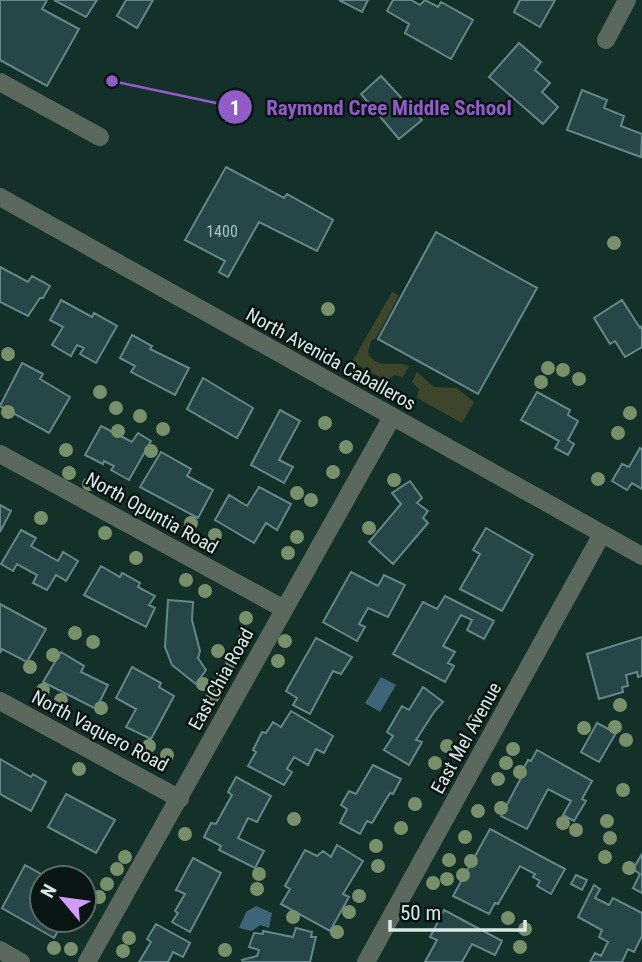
<svg xmlns="http://www.w3.org/2000/svg" width="642" height="962" font-family="'Roboto Condensed',sans-serif">
<style>
.green{fill:#3d462b}
.water{fill:#3e6577}
.building{fill:#264648;stroke:#668689;stroke-width:2}
.lines{fill:none;stroke-linecap:round;stroke-linejoin:round}
.minor{stroke:#5b685d;stroke-width:18}
.tree{fill:#778f6a}
.labels{text-anchor:middle;dominant-baseline:central;stroke-width:5;stroke-linejoin:round;paint-order:stroke}
.number-label{font-size:16px;fill:#acc1be}
.street-label{font-size:19px;fill:#d9eae5;stroke:#091512}
.leader{fill:none;stroke:#925cc8;stroke-width:2.5}
.callout-dot{fill:#925cc8;stroke:#091512;stroke-width:2.5}
.mark-label{font-size:21px;text-anchor:middle;font-weight:bold;fill:#fff}
.callout-label{font-size:21px;text-anchor:middle;font-weight:bold;fill:#925cc8;stroke:#091512;stroke-width:5;stroke-linejoin:round;paint-order:stroke}
</style>
<rect width="100%" height="100%" fill="#133029"/>
<path class="green" d="M 392,292 L 399,296 L 376,338 L 371,341 L 368,352 C 375,372 396,359 409,366 L 403,377 L 394,375 L 387,381 L 352,362 Z
M 417,372 L 434,387 L 457,388 L 474,402 L 462,423 L 417,398 L 419,389 L 412,382 Z"/>
<path class="water" d="M 381,677 L 396,685 L 380,712 L 365,703 Z
M 256,906 L 272,913 L 269,928 L 260,925 L 252,931 L 239,928 L 246,912 Z"/>
<path class="building" d="M 0,0 L 47,0 L 42,9 L 79,29 L 47,86 L 0,60 Z
M 54,0 L 97,0 L 86,17 Z
M 126,0 L 153,0 L 137,28 L 117,16 Z
M 339,0 L 368,0 L 362,12 Z
M 393,0 L 411,0 L 420,5 L 425,0 L 438,7 L 441,2 L 473,20 L 451,59 L 405,33 L 409,24 L 387,11 Z
M 520,0 L 555,0 L 540,27 L 514,12 Z
M 519,43 L 541,62 L 535,70 L 550,83 L 542,92 L 558,107 L 543,124 L 489,77 Z
M 381,76 L 422,120 L 399,139 L 361,94 Z
M 582,90 L 607,100 L 604,108 L 624,116 L 621,126 L 642,134 L 641,157 L 567,130 Z
M 226,167 L 284,198 L 287,194 L 333,220 L 317,251 L 259,222 L 228,277 L 219,272 L 225,261 L 185,240 Z
M 436,232 L 537,288 L 478,394 L 378,339 Z
M 0,267 L 28,282 L 32,276 L 50,286 L 43,298 L 40,298 L 28,316 L 0,302 Z
M 61,300 L 92,317 L 94,313 L 117,326 L 96,363 L 80,354 L 84,348 L 77,345 L 71,356 L 52,345 L 63,327 L 50,320 Z
M 622,300 L 640,328 L 642,326 L 642,347 L 625,357 L 615,341 L 610,344 L 594,318 Z
M 132,335 L 152,346 L 150,349 L 189,368 L 175,395 L 131,372 L 135,366 L 120,358 Z
M 22,363 L 43,374 L 40,379 L 70,397 L 49,433 L 0,406 Z
M 203,378 L 253,408 L 237,438 L 187,409 Z
M 537,392 L 570,410 L 568,415 L 578,421 L 568,440 L 574,444 L 568,455 L 555,448 L 559,441 L 521,420 Z
M 280,410 L 300,421 L 279,460 L 293,467 L 284,483 L 251,465 Z
M 101,426 L 132,442 L 138,433 L 151,441 L 129,480 L 111,470 L 114,466 L 104,461 L 103,464 L 85,455 Z
M 640,448 L 642,450 L 642,489 L 632,483 L 627,490 L 612,481 L 622,464 L 629,467 Z
M 161,452 L 191,469 L 187,476 L 213,490 L 198,518 L 140,487 Z
M 410,481 L 422,498 L 417,503 L 428,511 L 423,518 L 428,523 L 393,564 L 369,542 L 401,504 L 392,493 Z
M 259,487 L 291,504 L 277,530 L 266,523 L 254,543 L 215,520 L 229,495 L 247,506 Z
M 0,505 L 11,511 L 0,532 Z
M 486,528 L 533,555 L 502,611 L 460,589 L 480,554 L 473,550 Z
M 21,530 L 36,538 L 31,546 L 58,561 L 63,552 L 78,561 L 66,581 L 56,575 L 47,590 L 33,583 L 37,575 L 17,564 L 13,571 L 1,564 Z
M 101,566 L 120,577 L 122,573 L 140,583 L 138,587 L 155,596 L 149,605 L 155,608 L 146,627 L 84,595 Z
M 351,572 L 378,586 L 384,575 L 405,585 L 388,617 L 368,608 L 359,624 L 365,627 L 357,641 L 323,622 Z
M 445,596 L 494,621 L 484,639 L 467,630 L 472,620 L 461,615 L 443,646 L 455,652 L 448,663 L 454,666 L 445,682 L 393,654 L 423,602 L 437,609 Z
M 168,600 L 193,602 L 192,620 L 200,651 L 198,658 L 206,670 L 196,684 L 172,665 L 165,647 Z
M 0,604 L 46,629 L 27,662 L 2,649 L 0,653 Z
M 642,637 L 642,676 L 638,677 L 637,672 L 626,675 L 628,686 L 622,687 L 623,692 L 599,699 L 587,654 Z
M 316,638 L 352,657 L 341,674 L 333,671 L 310,714 L 293,705 L 297,698 L 286,691 Z
M 61,652 L 84,666 L 81,672 L 108,685 L 96,709 L 43,682 Z
M 132,667 L 161,683 L 159,687 L 174,696 L 151,739 L 126,727 L 136,709 L 116,698 Z
M 423,687 L 443,702 L 434,712 L 416,740 L 422,742 L 409,765 L 384,750 L 393,736 L 387,732 L 402,706 L 409,710 Z
M 291,711 L 333,736 L 324,753 L 316,749 L 308,765 L 294,757 L 287,769 L 292,772 L 284,785 L 248,766 L 256,752 L 253,750 L 262,732 L 266,733 L 273,722 L 281,727 Z
M 597,723 L 616,733 L 599,762 L 581,752 Z
M 537,750 L 592,781 L 582,799 L 586,801 L 574,821 L 563,815 L 571,801 L 548,789 L 527,829 L 501,816 L 521,778 L 519,777 L 528,760 L 531,761 Z
M 0,759 L 31,777 L 33,774 L 46,782 L 31,811 L 0,794 Z
M 373,765 L 401,779 L 393,794 L 390,793 L 372,823 L 367,821 L 360,834 L 340,823 L 347,809 L 341,805 L 349,791 L 356,794 Z
M 236,777 L 271,796 L 257,822 L 248,818 L 238,838 L 264,851 L 255,868 L 219,850 L 221,846 L 204,837 L 211,823 L 216,824 L 232,795 L 228,792 Z
M 66,794 L 115,820 L 96,853 L 48,827 Z
M 490,829 L 565,869 L 551,894 L 537,886 L 540,881 L 533,877 L 535,874 L 520,866 L 498,904 L 495,903 L 489,914 L 453,896 Z
M 337,845 L 363,861 L 343,894 L 349,897 L 330,931 L 281,904 L 290,889 L 285,886 L 305,850 L 317,856 L 323,851 L 331,857 Z
M 642,854 L 642,893 L 633,888 L 640,874 L 633,869 Z
M 193,858 L 221,873 L 190,932 L 172,922 L 178,913 L 175,911 L 185,894 L 176,890 Z
M 25,865 L 41,874 L 33,888 L 42,893 L 42,920 L 64,920 L 54,938 L 2,908 Z
M 576,875 L 587,880 L 582,890 L 571,884 Z
M 594,885 L 600,889 L 595,898 L 609,905 L 613,898 L 642,913 L 642,936 L 634,952 L 628,949 L 622,962 L 590,962 L 595,953 L 601,956 L 608,942 L 599,937 L 602,930 L 578,917 Z
M 444,910 L 502,941 L 495,955 L 472,944 L 462,962 L 425,962 L 437,940 L 430,937 Z
M 156,924 L 190,943 L 183,957 L 173,952 L 168,962 L 139,962 L 151,942 L 147,939 Z
M 296,928 L 312,932 L 311,937 L 316,937 L 310,962 L 243,962 L 242,960 L 257,956 L 259,950 L 249,947 L 254,933 L 263,934 L 263,931 L 293,937 Z"/>
<g class="lines">
<path class="minor" d="M 606,40 L 627,0
M 0,82 L 100,137
M 0,197 L 642,556
M 0,454 L 284,609
M 0,701 L 180,799
M 0,950 L 21,962
M 87,962 L 392,417
M 366,962 L 602,534"/>
</g>
<g class="tree">
<circle cx="614" cy="243" r="7"/>
<circle cx="328" cy="309" r="7"/>
<circle cx="8" cy="354" r="7"/>
<circle cx="548" cy="368" r="7"/>
<circle cx="563" cy="370" r="7"/>
<circle cx="579" cy="379" r="7"/>
<circle cx="541" cy="382" r="7"/>
<circle cx="100" cy="392" r="7"/>
<circle cx="116" cy="408" r="7"/>
<circle cx="8" cy="412" r="7"/>
<circle cx="630" cy="413" r="7"/>
<circle cx="140" cy="416" r="7"/>
<circle cx="325" cy="423" r="7"/>
<circle cx="163" cy="429" r="7"/>
<circle cx="118" cy="431" r="7"/>
<circle cx="618" cy="433" r="7"/>
<circle cx="346" cy="447" r="7"/>
<circle cx="66" cy="450" r="7"/>
<circle cx="151" cy="451" r="7"/>
<circle cx="333" cy="472" r="7"/>
<circle cx="69" cy="473" r="7"/>
<circle cx="598" cy="479" r="7"/>
<circle cx="394" cy="480" r="7"/>
<circle cx="89" cy="484" r="7"/>
<circle cx="297" cy="493" r="7"/>
<circle cx="311" cy="500" r="7"/>
<circle cx="41" cy="518" r="7"/>
<circle cx="191" cy="523" r="7"/>
<circle cx="369" cy="528" r="7"/>
<circle cx="105" cy="533" r="7"/>
<circle cx="215" cy="535" r="7"/>
<circle cx="297" cy="537" r="7"/>
<circle cx="288" cy="553" r="7"/>
<circle cx="136" cy="558" r="7"/>
<circle cx="186" cy="580" r="7"/>
<circle cx="205" cy="591" r="7"/>
<circle cx="246" cy="618" r="7"/>
<circle cx="75" cy="633" r="7"/>
<circle cx="244" cy="640" r="7"/>
<circle cx="285" cy="641" r="7"/>
<circle cx="93" cy="642" r="7"/>
<circle cx="218" cy="651" r="7"/>
<circle cx="53" cy="655" r="7"/>
<circle cx="232" cy="661" r="7"/>
<circle cx="278" cy="661" r="7"/>
<circle cx="30" cy="667" r="7"/>
<circle cx="219" cy="683" r="7"/>
<circle cx="203" cy="684" r="7"/>
<circle cx="43" cy="690" r="7"/>
<circle cx="213" cy="696" r="7"/>
<circle cx="61" cy="700" r="7"/>
<circle cx="620" cy="705" r="7"/>
<circle cx="101" cy="708" r="7"/>
<circle cx="475" cy="720" r="7"/>
<circle cx="615" cy="727" r="7"/>
<circle cx="584" cy="728" r="7"/>
<circle cx="626" cy="740" r="7"/>
<circle cx="149" cy="746" r="7"/>
<circle cx="447" cy="746" r="7"/>
<circle cx="513" cy="749" r="7"/>
<circle cx="167" cy="755" r="7"/>
<circle cx="435" cy="763" r="7"/>
<circle cx="506" cy="763" r="7"/>
<circle cx="79" cy="769" r="7"/>
<circle cx="520" cy="772" r="7"/>
<circle cx="498" cy="779" r="7"/>
<circle cx="439" cy="785" r="7"/>
<circle cx="623" cy="790" r="7"/>
<circle cx="415" cy="804" r="7"/>
<circle cx="501" cy="808" r="7"/>
<circle cx="478" cy="811" r="7"/>
<circle cx="294" cy="819" r="7"/>
<circle cx="607" cy="821" r="7"/>
<circle cx="563" cy="823" r="7"/>
<circle cx="401" cy="828" r="7"/>
<circle cx="576" cy="830" r="7"/>
<circle cx="185" cy="834" r="7"/>
<circle cx="465" cy="837" r="7"/>
<circle cx="610" cy="838" r="7"/>
<circle cx="376" cy="846" r="7"/>
<circle cx="125" cy="857" r="7"/>
<circle cx="605" cy="857" r="7"/>
<circle cx="449" cy="860" r="7"/>
<circle cx="471" cy="861" r="7"/>
<circle cx="378" cy="866" r="7"/>
<circle cx="629" cy="868" r="7"/>
<circle cx="117" cy="869" r="7"/>
<circle cx="259" cy="874" r="7"/>
<circle cx="463" cy="875" r="7"/>
<circle cx="447" cy="879" r="7"/>
<circle cx="433" cy="883" r="7"/>
<circle cx="107" cy="884" r="7"/>
<circle cx="257" cy="889" r="7"/>
<circle cx="359" cy="896" r="7"/>
<circle cx="99" cy="897" r="7"/>
<circle cx="349" cy="912" r="7"/>
<circle cx="293" cy="917" r="7"/>
<circle cx="508" cy="918" r="7"/>
<circle cx="525" cy="929" r="7"/>
<circle cx="337" cy="932" r="7"/>
<circle cx="129" cy="938" r="7"/>
<circle cx="520" cy="947" r="7"/>
<circle cx="54" cy="948" r="7"/>
<circle cx="71" cy="949" r="7"/>
<circle cx="225" cy="950" r="7"/>
<circle cx="123" cy="951" r="7"/>
</g>
<g class="labels">
<g class="number-label">
<text x="222" y="231">1400</text>
</g>
<g class="street-label">
<text transform="translate(331 359) rotate(29)">North Avenida Caballeros</text>
<text transform="translate(152 513) rotate(29)">North Opuntia Road</text>
<text transform="translate(221 679) rotate(-61)">East Chia Road</text>
<text transform="translate(100 731) rotate(28)">North Vaquero Road</text>
<text transform="translate(466 738) rotate(-61)">East Mel Avenue</text>
</g>
</g>
<path class="leader" d="M112 81L235 107"/>
<g class="callout-dot">
<circle cx="112" cy="81" r="7"/>
<circle cx="235" cy="107" r="18"/>
</g>
<g class="mark-label">
<text x="235" y="115">1</text>
</g>
<g class="callout-label">
<text x="389" y="115">Raymond Cree Middle School</text>
</g>
<g transform="translate(63 899) rotate(299)"><circle r="33" fill="#091512" stroke="#5c6a66" stroke-width="2"/>
<path d="M0-5L12 26L0 18L-12 26Z" fill="#d39cfc"/>
<text y="-10" font-size="19" font-weight="bold" text-anchor="middle" fill="#d9eae5">N</text>
</g>
<path d="M390 920v10h135v-10" fill="none" stroke="#d9eae5" stroke-width="3.5"/>
<text x="400" y="920" font-size="21" fill="#d9eae5" stroke="#091512" stroke-width="5" paint-order="stroke">50 m</text>
</svg>
